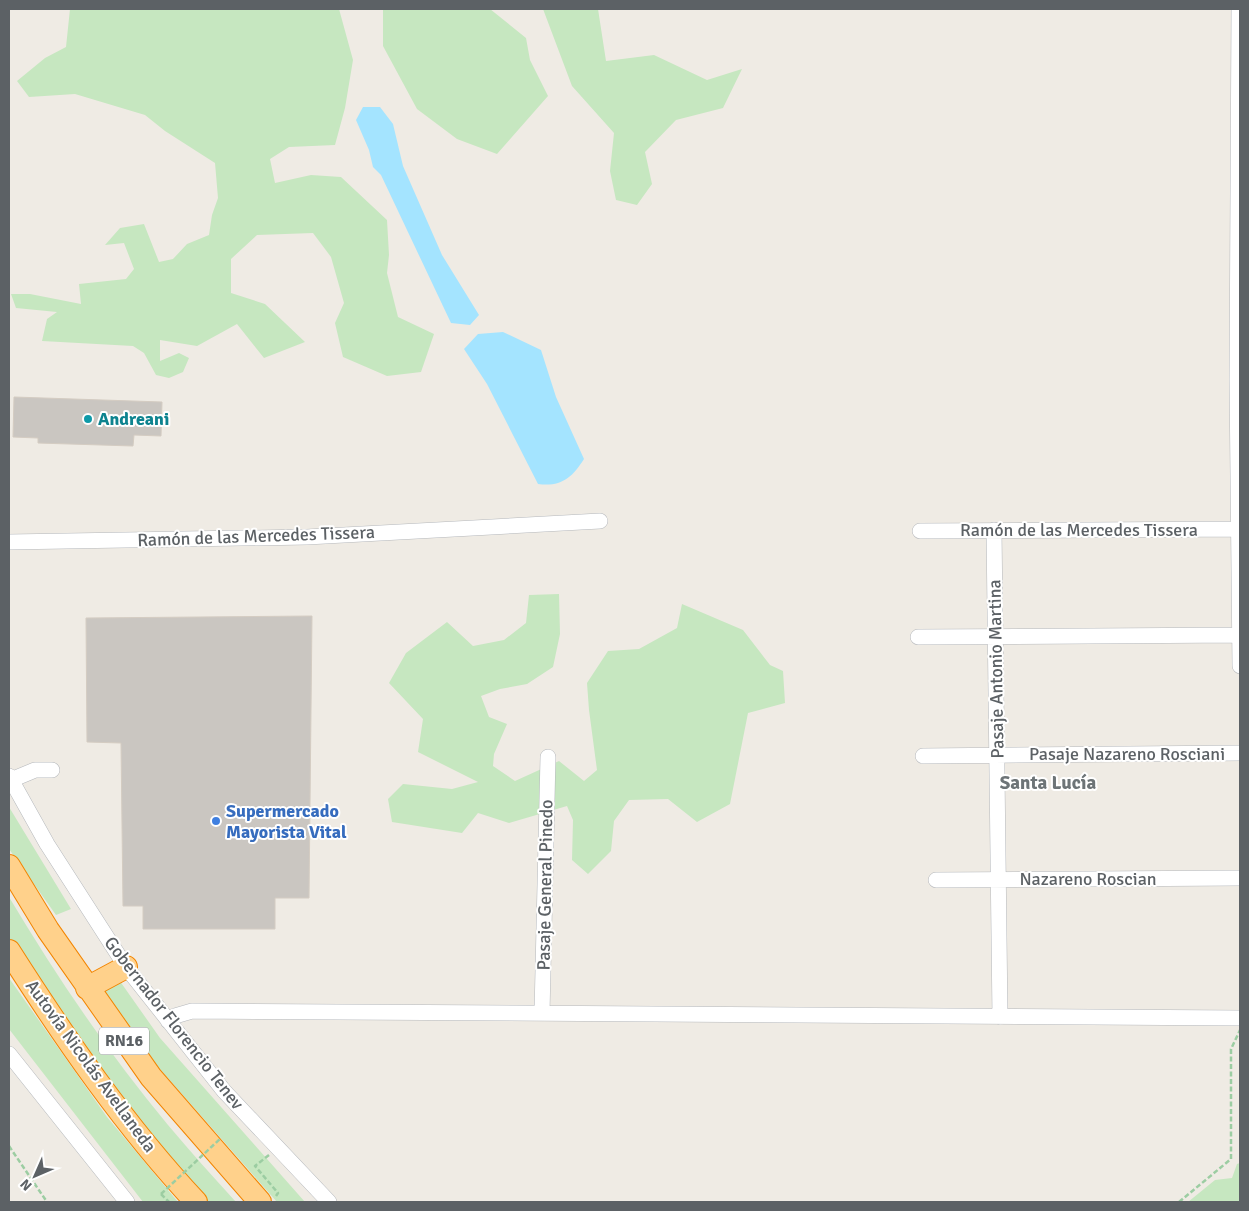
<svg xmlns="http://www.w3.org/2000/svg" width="1249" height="1211" font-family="Signika,sans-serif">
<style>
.green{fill:#c6e7c0}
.water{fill:#a4e4ff}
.building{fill:#cac6c1;stroke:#d4ccc2}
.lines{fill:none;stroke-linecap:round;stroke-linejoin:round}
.minor-casing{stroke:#b5b8bc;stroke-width:16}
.highway-casing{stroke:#f38500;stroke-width:24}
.path{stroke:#9ccda2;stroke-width:2.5;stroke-dasharray:5 2.5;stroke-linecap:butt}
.minor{stroke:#fff;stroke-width:15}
.highway{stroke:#ffd18b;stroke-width:22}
.path-bridge{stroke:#9ccda2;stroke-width:2.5;stroke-dasharray:5 2.5;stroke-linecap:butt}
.culture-dot{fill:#0f9aa8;stroke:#fff;stroke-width:2}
.shop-dot{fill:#3f7fe0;stroke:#fff;stroke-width:2}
.labels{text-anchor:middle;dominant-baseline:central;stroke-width:4;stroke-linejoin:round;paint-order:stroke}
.shield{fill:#fff;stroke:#8d9093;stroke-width:1}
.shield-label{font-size:16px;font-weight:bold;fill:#5c6165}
.culture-label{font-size:18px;font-weight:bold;fill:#0d838f;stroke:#fff;text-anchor:start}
.street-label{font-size:18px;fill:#5c6165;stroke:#fff}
.shop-label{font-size:18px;font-weight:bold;fill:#366cbe;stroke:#fff;text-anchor:start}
.neighbourhood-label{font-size:19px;font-weight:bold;fill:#6d7477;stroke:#fff}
</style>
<rect width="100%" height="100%" fill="#efebe4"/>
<path class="green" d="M 70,9 L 339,9 L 353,60 L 345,108 L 335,145 L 289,147 L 270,159 L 275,183 L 311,175 L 341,177 L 387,220 L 389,255 L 387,273 L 398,317 L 434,334 L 421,372 L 387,376 L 343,357 L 335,323 L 344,303 L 331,257 L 313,233 L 257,235 L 231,259 L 231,293 L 265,304 L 305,342 L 264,358 L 237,324 L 197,346 L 160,340 L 160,361 L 179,353 L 189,358 L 183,372 L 169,378 L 156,375 L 144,353 L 133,346 L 42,341 L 47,319 L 57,312 L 16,308 L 11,294 L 30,294 L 81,304 L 79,284 L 126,279 L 134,269 L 124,243 L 105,245 L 120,228 L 144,224 L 159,262 L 173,259 L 187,244 L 209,235 L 212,215 L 218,198 L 215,163 L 165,131 L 145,115 L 75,94 L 29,97 L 17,81 L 45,58 L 66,47 Z
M 383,9 L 490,9 L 526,38 L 530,60 L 548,96 L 497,154 L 457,139 L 417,109 L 383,46 Z
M 543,9 L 598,9 L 606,61 L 654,55 L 707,80 L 742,69 L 723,108 L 676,120 L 645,152 L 652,184 L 637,205 L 616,200 L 610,171 L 614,133 L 572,86 Z
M 559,594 L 560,634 L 553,667 L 527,684 L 500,689 L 481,696 L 489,717 L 507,724 L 494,754 L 493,766 L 515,781 L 559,761 L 584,781 L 597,770 L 589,710 L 587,683 L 608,651 L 639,649 L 677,628 L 682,604 L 743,630 L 770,665 L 783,671 L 785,703 L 748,713 L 730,804 L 697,822 L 668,799 L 629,800 L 614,821 L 611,851 L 588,874 L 572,860 L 573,820 L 567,806 L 509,823 L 478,813 L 462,833 L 392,822 L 388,799 L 403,784 L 452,789 L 478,782 L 418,752 L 423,719 L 389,683 L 406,653 L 447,622 L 473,646 L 504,640 L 526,623 L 529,595 Z
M 9,807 L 71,909 L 56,915 L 9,849 Z
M 9,897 C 56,976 109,1054 168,1125 C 190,1151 213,1177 236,1202 L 207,1202 L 138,1122 L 43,990 L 9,939 Z
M 117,977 L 160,1038 L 305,1202 L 277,1202 L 137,1043 L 99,983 Z
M 9,978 L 107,1117 L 178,1202 L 143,1202 L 9,1029 Z
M 1240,1163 L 1240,1202 L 1188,1202 L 1215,1180 L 1232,1178 L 1237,1164 Z"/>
<path class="water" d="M 363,107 L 380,107 L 393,124 L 403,166 L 442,255 L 479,315 L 470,325 L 451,323 L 381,175 L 373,167 L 369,150 L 356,120 Z
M 503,332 L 541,350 L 556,397 L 584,459 C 572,478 561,487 538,484 L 487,384 L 464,349 L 478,334 Z"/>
<path class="building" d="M 14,397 L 162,402 L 161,436 L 134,435 L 133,446 L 38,443 L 38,438 L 13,437 Z
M 312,616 L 309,898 L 275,898 L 275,929 L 143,929 L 143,906 L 123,906 L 121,743 L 87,742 L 86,618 Z"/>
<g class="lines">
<g class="minor-casing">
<path id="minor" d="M 1239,9 L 1237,380 L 1240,666
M 994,530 L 1000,1017
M 920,531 L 1239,529
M 9,542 L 307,537 L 600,521
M 918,637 L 1240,635
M 923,756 L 1240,753
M 9,776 L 47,844 L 126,967 L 224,1091 L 329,1202
M 11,780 L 35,770 L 52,770
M 936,880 L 1240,878
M 542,1013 L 548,757
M 168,1021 L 175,1016 L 192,1011 L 1240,1018
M 9,1054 L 127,1202"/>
</g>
<g class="highway-casing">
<path id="highway" d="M 9,866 L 48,930 L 151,1077 L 260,1202
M 9,951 C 65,1039 125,1126 196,1202
M 87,988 L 126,967"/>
</g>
<path class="path" d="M 9,1146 L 47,1202
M 269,1155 L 255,1166 L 278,1193 L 276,1196
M 161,1194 L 169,1202
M 1179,1202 L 1231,1159 L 1231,1049 L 1240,1030"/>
<use href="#minor" class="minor"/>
<use href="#highway" class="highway"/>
<path class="path-bridge" d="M 161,1194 L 221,1138"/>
</g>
<circle class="culture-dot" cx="88" cy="419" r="5"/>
<circle class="shop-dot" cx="216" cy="821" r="5"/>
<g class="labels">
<rect class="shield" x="99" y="1027.5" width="50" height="27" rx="4"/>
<g class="shield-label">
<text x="124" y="1041">RN16</text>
</g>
<g class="culture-label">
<text x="98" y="419">Andreani</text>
</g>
<g class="street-label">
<text x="1079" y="530">Ramón de las Mercedes Tissera</text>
<text transform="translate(256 536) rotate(-2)">Ramón de las Mercedes Tissera</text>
<text transform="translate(996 669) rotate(-91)">Pasaje Antonio Martina</text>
<text x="1127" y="754">Pasaje Nazareno Rosciani</text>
<text x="1088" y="879">Nazareno Roscian</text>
<text transform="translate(545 885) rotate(-89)">Pasaje General Pinedo</text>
<text transform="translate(174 1023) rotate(52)">Gobernador Florencio Tenev</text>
<text transform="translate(91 1066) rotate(54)">Autovía Nicolás Avellaneda</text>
</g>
<g class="shop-label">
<text x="226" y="811">Supermercado<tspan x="226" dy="21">Mayorista Vital</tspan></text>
</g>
<g class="neighbourhood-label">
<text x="1048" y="783">Santa Lucía</text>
</g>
</g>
<rect width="1249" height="1211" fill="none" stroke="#5c6165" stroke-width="20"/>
<g transform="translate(35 1176) rotate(225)" stroke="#ffffff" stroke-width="4" paint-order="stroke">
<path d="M0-4L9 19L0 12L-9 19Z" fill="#5c6165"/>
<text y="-8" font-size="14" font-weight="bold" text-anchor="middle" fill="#5c6165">N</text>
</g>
</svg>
